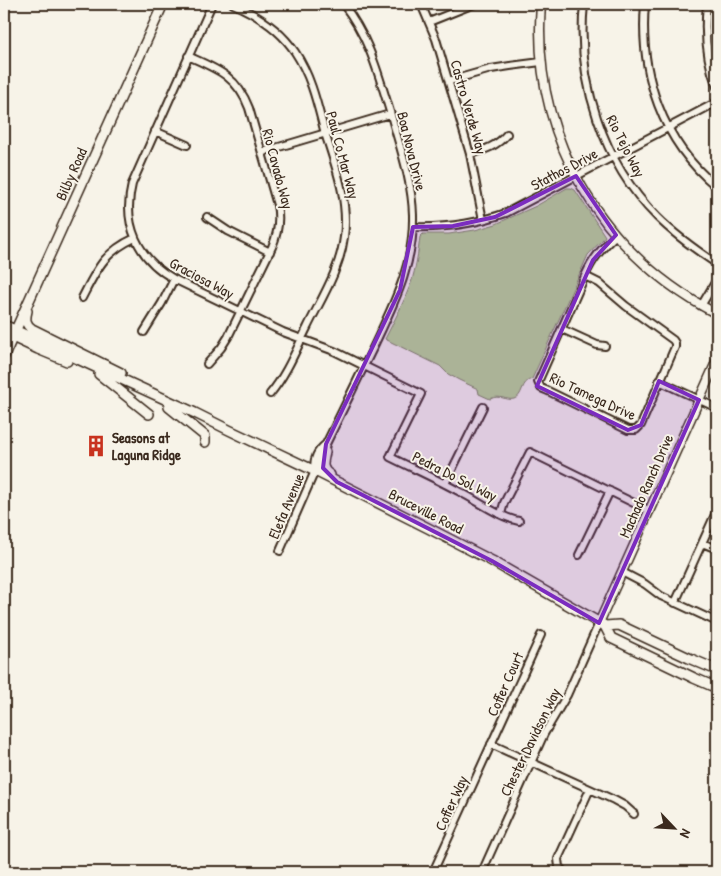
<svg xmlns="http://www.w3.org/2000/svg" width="721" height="876" font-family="'Patrick Hand',sans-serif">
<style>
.green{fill:#b7d58e;stroke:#798056}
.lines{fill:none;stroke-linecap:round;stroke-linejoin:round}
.minor-casing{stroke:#3b2a1e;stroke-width:10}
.tertiary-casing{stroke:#3b2a1e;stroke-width:11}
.secondary-casing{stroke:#3b2a1e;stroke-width:12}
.minor{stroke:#f7f3e8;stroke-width:6}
.tertiary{stroke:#f7f3e8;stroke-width:8}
.secondary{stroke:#f7f3e8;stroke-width:9}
.marked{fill:#7b2cbf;fill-opacity:0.2;stroke:#7b2cbf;stroke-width:4;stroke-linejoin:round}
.labels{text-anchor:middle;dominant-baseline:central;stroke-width:4;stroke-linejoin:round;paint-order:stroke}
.street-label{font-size:15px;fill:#3b2a1e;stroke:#f7f3e8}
.poi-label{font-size:15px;font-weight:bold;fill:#3b2a1e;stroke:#f7f3e8;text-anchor:start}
</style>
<rect width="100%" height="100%" fill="#f7f3e8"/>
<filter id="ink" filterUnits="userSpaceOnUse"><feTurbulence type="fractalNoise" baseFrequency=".02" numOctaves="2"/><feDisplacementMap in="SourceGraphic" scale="10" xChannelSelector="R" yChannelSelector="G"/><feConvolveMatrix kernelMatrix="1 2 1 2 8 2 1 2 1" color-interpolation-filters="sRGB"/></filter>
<g filter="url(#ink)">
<path class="green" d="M 567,188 L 571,188 L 575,190 L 605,236 L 603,239 L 588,255 L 532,379 C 520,382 524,396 514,399 C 506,401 500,394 490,399 L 479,394 L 478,389 L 459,380 L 448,374 L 440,366 L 385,339 C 394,321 404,302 411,283 C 416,268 418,253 420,237 L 423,234 L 449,234 L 475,230 L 496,224 L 536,206 Z"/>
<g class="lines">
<g class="minor-casing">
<path id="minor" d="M 212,4 L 132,184 C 122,224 138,259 174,279 L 283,332 L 334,351 L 421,394 L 390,457 C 414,469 437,479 460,492 C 478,501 499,517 519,521
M 233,4 C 258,15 280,29 295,52 C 311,76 317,103 324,130 C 335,165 349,200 344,237 C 340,270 321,299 307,328 C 296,350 286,375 270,394
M 421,4 L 436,39 L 470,154 L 483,220
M 584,4 C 576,80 603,163 657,217 C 676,236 696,250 717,264
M 645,4 C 639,74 662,142 717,187
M 707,4 C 704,32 706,60 717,87
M 429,22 L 474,4
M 188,56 C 217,69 237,76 249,108 L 277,205 C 280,220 278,233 272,247 L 228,337 L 221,348 L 207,364
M 449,81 L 491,69 L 510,66 L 541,62
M 155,131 L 187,145
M 262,152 L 390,114
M 470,154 C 485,150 497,146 507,134
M 207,217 L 228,231 L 270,252
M 413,227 C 445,228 475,224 506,213 L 717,102
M 585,276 L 599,283 L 626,306 L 673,340 L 675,343 L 675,347 L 641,425 L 636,430 L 628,430 L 546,390 L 541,388 L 538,382 L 585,276 C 593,258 602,248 616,235
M 82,298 C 97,269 104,252 135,238
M 701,306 L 717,279
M 562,329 L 597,345 L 605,346
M 144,332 L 162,303 L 174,279
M 659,381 L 717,408
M 315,471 C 312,460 318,450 326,444
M 445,484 L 483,407
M 501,514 L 504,503 L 530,452 L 650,511
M 702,543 L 717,549
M 280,551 L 315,471 L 324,454 L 326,444 C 342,412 357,380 373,348 C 394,303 414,266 413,215 C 412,180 400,148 391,115 C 378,73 370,39 343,4
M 579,555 L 610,491
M 622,572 L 645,584 L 661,596 L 717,622
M 675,603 L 717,510
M 491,744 L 614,800 L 625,806 L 634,814
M 433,872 L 541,635
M 482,872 L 544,734 L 567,695 L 599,623
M 564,872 L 559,867 L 558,859 L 590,789"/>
</g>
<g class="tertiary-casing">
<path id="tertiary" d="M 541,4 C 531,137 600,253 717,314
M 599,623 L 717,360"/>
</g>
<g class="secondary-casing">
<path id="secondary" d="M 27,311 C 25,319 25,324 32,329 L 121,373
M 4,325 L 195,413 L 229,430 L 315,471 L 428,528 L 492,561 L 605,626 L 619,625 L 691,659 L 717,670
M 4,333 L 38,349 L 67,361
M 4,356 L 163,4
M 99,374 L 149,414
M 169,407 L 205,436 L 205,442
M 325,452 C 323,462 320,469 330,475
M 605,626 L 611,638 L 694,678 L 717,688"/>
</g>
<use href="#minor" class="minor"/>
<use href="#tertiary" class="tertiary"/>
<use href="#secondary" class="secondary"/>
</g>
</g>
<path class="marked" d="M 576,176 L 616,235 L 593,260 L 537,386 L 628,430 L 641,425 L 659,381 L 699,400 L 599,623 L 492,561 L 337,482 L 323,468 L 326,444 L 400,290 L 413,227 L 453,226 L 495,217 Z"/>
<defs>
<g id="building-bare" transform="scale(1.725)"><path d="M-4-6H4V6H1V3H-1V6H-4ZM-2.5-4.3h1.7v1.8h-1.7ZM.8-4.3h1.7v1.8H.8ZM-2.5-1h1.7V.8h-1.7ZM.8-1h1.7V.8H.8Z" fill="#c8321e" stroke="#f7f3e8" stroke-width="2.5" paint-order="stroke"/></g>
</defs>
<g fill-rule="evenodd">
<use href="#building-bare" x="96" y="446"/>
</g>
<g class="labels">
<g class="street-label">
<text transform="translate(469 107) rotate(74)">Castro Verde Way</text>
<text transform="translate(626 146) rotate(63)">Rio Tejo Way</text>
<text transform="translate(412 151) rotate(76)">Boa Nova Drive</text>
<text transform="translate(343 155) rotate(75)">Paul Co Mar Way</text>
<text transform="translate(278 169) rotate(75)">Rio Cavado Way</text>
<text transform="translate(564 169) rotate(-28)">Stathos Drive</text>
<text transform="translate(71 174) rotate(-66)">Bilby Road</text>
<text transform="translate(202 278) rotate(28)">Graciosa Way</text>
<text transform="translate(593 396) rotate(25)">Rio Tamega Drive</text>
<text transform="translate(455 476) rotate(27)">Pedra Do Sol Way</text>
<text transform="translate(646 486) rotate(-66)">Machado Ranch Drive</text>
<text transform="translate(286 506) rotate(-67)">Elefa Avenue</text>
<text transform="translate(426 511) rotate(27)">Bruceville Road</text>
<text transform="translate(505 684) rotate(-66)">Coffer Court</text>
<text transform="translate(530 742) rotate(-64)">Chester Davidson Way</text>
<text transform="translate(451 803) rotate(-66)">Coffer Way</text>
</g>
<g class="poi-label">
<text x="112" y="437">Seasons at<tspan x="112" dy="17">Laguna Ridge</tspan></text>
</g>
</g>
<rect width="721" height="876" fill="none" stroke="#f7f3e8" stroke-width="20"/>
<rect x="10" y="10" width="701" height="856" fill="none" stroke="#3b2a1e" stroke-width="2" filter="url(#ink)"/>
<g transform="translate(674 828) rotate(115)" stroke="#f7f3e8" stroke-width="4" paint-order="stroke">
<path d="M0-4L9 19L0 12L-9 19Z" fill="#3b2a1e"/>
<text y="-8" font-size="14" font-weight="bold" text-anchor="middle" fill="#3b2a1e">N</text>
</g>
</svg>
